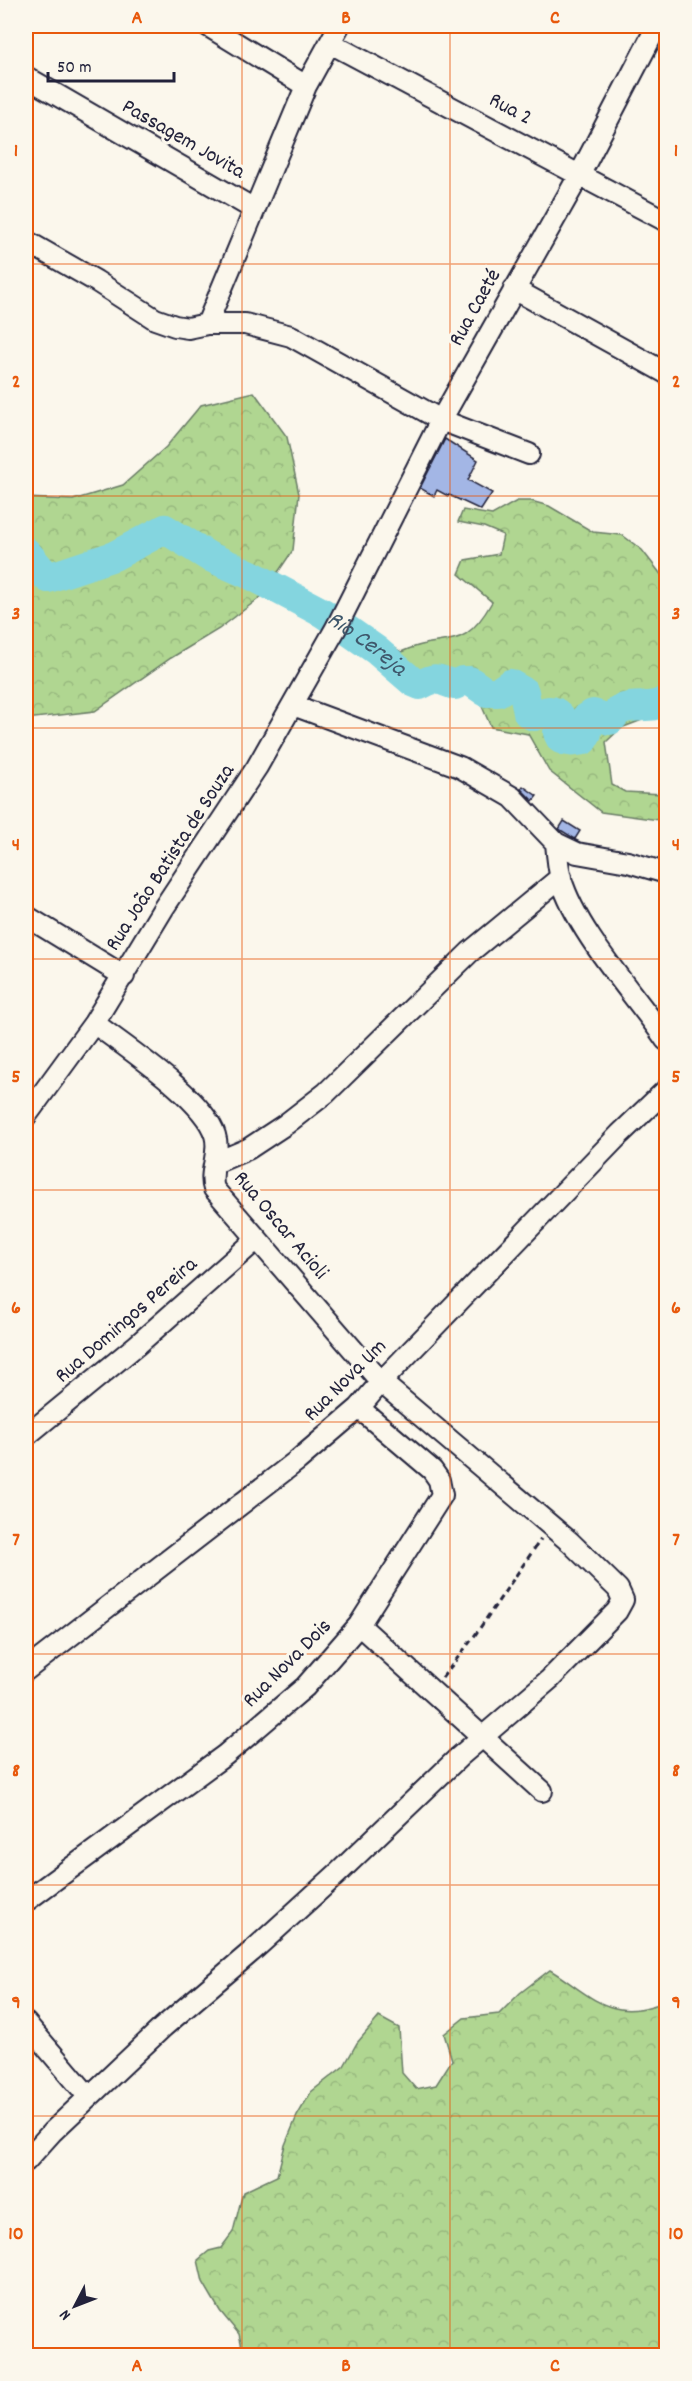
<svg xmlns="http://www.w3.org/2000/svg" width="692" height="2381" font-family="Dekko,sans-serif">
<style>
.forest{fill:url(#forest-crowns);stroke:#697c66;stroke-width:1.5}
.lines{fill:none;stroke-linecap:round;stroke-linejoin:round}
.river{stroke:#84d5df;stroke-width:30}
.building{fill:#a3b6e5;stroke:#22223b;stroke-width:1.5}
.minor-casing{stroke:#22223b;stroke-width:24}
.path{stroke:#22223b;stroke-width:3;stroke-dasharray:6 4.5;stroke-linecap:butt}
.minor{stroke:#fbf7ec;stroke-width:20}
.grid{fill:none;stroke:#e8590c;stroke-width:1.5;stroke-opacity:0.55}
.labels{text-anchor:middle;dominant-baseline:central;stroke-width:6;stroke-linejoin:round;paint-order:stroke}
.street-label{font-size:22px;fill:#22223b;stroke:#fbf7ec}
.water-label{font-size:24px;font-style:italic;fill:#3f586c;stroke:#fbf7ec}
.neatline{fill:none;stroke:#e8590c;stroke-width:2}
.grid-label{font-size:20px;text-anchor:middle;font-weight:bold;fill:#e8590c}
</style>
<defs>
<pattern id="forest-crowns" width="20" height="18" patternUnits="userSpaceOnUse" patternTransform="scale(1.5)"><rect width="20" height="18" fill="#b0d691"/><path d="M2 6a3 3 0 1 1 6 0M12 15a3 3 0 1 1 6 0" fill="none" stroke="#97b77e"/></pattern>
</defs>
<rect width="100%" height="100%" fill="#fbf7ec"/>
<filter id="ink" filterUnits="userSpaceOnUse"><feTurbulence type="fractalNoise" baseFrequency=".0167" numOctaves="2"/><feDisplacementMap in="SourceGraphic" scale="12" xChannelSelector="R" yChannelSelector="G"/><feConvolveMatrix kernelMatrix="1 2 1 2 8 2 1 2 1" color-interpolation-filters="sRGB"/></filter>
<g filter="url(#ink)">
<path class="forest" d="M 254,392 L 287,437 L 299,494 L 293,550 L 262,596 L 219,629 L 171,658 L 95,711 L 26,719 L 26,498 L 73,500 L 123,485 L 166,447 L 201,405 Z
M 517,501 L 531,501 L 549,506 L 593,532 L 622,535 L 642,550 L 663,577 L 666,583 L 666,711 L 621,728 L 606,742 L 612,785 L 625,792 L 663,794 L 666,792 L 666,821 L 601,812 L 549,771 L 528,734 L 491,727 L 477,695 L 446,686 L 411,690 L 373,655 L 370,644 L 387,643 L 401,652 C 446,631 462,656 492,602 L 459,574 L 465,560 L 499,554 L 503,535 L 484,527 L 458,522 L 463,510 L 492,515 Z
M 550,1970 C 573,1983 593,2005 620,2009 C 635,2012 652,2006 666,2002 L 666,2355 L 244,2355 L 239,2334 L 220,2311 L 203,2282 L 198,2260 L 209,2251 L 221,2248 L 233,2232 L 243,2192 L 277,2176 L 285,2145 L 297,2116 L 311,2092 L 344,2066 L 357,2043 L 379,2017 L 399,2028 L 402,2073 L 416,2089 L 436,2085 L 452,2060 L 444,2034 L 464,2018 L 499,2014 L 520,1993 Z"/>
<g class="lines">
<path class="river" id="s1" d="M 26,552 L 48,578 L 114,556 L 165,529 L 208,556 L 251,575 L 323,613 L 376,650 L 413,682 L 420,685 C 438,675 438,680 455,685 L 462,681 L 470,681 L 486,692 L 498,692 L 510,684 L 524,692 L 528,713 L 534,716 C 544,711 552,708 560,716 L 558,733 L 561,739 C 569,743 575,741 583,740 L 587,733 L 587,717 L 593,714 L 610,720 C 614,717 616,712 620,710 C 635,702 652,711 666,700"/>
</g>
<path class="building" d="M 445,439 L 478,460 L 468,480 L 492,493 L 481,510 L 449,495 L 448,496 L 437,490 L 434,496 L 420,488 Z
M 523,786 L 537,796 L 533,801 L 521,789 Z
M 564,821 L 580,831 L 575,839 L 559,829 Z"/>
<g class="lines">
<g class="minor-casing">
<path id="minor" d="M 208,26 L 306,86
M 330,43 L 666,221
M 26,77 L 254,209
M 26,241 L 96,281 L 155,319 L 175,326 L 188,328 L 207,324 L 245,324 L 291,336 L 441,420 L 529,454
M 514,289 L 666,373
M 207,324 L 306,86 L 339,26
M 293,705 L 460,767 L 512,797 L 556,843 L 577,853 L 628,862 L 666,873
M 556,843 C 557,855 558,867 561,879 C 577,933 634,993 666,1040
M 26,916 L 124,976
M 26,1116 L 94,1023 L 163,909 L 257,767 L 336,628 L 441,420 L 580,174 L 657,26
M 215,1163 L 248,1149 L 286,1124 L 326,1093 L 470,952 L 561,877
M 26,1436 L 137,1345 L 257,1239
M 359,1625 L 542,1791
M 26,1670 L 298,1460 L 359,1408 L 381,1382 L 620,1134 L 666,1090
M 26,1901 L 225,1755 L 305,1687 L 359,1625 L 442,1495 L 439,1480 L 432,1470 L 359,1408
M 26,2023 L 88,2096
M 26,2161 L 52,2132 L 163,2027 L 251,1952 L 337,1874 L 459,1757 L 550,1679 L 617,1611 L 623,1600 L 618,1589 L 570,1542 L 381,1382 L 214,1189 C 208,1171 221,1154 215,1135 C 204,1098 125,1047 94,1023"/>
</g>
<path class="path" d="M 442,1678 L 473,1638 L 541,1539"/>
<use href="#minor" class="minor"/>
</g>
</g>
<path class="grid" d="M 242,26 L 242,2356M 450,26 L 450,2356M 26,264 L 666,264M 26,496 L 666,496M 26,728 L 666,728M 26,959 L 666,959M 26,1190 L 666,1190M 26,1422 L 666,1422M 26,1654 L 666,1654M 26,1885 L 666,1885M 26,2116 L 666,2116"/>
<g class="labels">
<g class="street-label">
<text transform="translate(510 110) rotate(28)">Rua 2</text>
<text transform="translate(183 140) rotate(30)">Passagem Jovita</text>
<text transform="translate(476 308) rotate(-61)">Rua Caeté</text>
<text transform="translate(171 858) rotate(-57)">Rua João Batista de Souza</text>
<text transform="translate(280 1226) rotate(50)">Rua Oscar Acioli</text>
<text transform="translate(127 1321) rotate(-41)">Rua Domingos Pereira</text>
<text transform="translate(346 1381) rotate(-45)">Rua Nova Um</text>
<text transform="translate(288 1664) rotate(-45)">Rua Nova Dois</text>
</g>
<g class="water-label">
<text stroke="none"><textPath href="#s1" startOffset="394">Rio Cereja</textPath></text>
</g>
</g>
<rect width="692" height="2381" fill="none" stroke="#fbf7ec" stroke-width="66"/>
<g transform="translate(75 2306) rotate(228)" stroke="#fbf7ec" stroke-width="4.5" paint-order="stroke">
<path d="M0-4.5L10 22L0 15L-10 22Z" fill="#22223b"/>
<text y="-9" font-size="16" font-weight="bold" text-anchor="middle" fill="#22223b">N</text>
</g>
<path d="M48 72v9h126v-9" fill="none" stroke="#22223b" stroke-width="3"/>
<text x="57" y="72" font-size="18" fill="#22223b" stroke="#fbf7ec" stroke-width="4.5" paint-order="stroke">50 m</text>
<rect x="33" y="33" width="626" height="2315" class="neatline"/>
<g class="grid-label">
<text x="137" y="23">A</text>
<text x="346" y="23">B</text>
<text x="555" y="23">C</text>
<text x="16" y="156">1</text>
<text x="676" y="156">1</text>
<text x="16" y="387">2</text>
<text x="676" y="387">2</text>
<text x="16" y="619">3</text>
<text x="676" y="619">3</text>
<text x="16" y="850">4</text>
<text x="676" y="850">4</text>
<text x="16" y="1082">5</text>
<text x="676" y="1082">5</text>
<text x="16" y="1313">6</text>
<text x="676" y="1313">6</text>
<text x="16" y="1545">7</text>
<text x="676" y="1545">7</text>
<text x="16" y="1776">8</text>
<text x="676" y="1776">8</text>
<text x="16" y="2008">9</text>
<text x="676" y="2008">9</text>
<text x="16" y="2239">10</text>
<text x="676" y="2239">10</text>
<text x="137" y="2371">A</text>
<text x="346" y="2371">B</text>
<text x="555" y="2371">C</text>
</g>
</svg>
